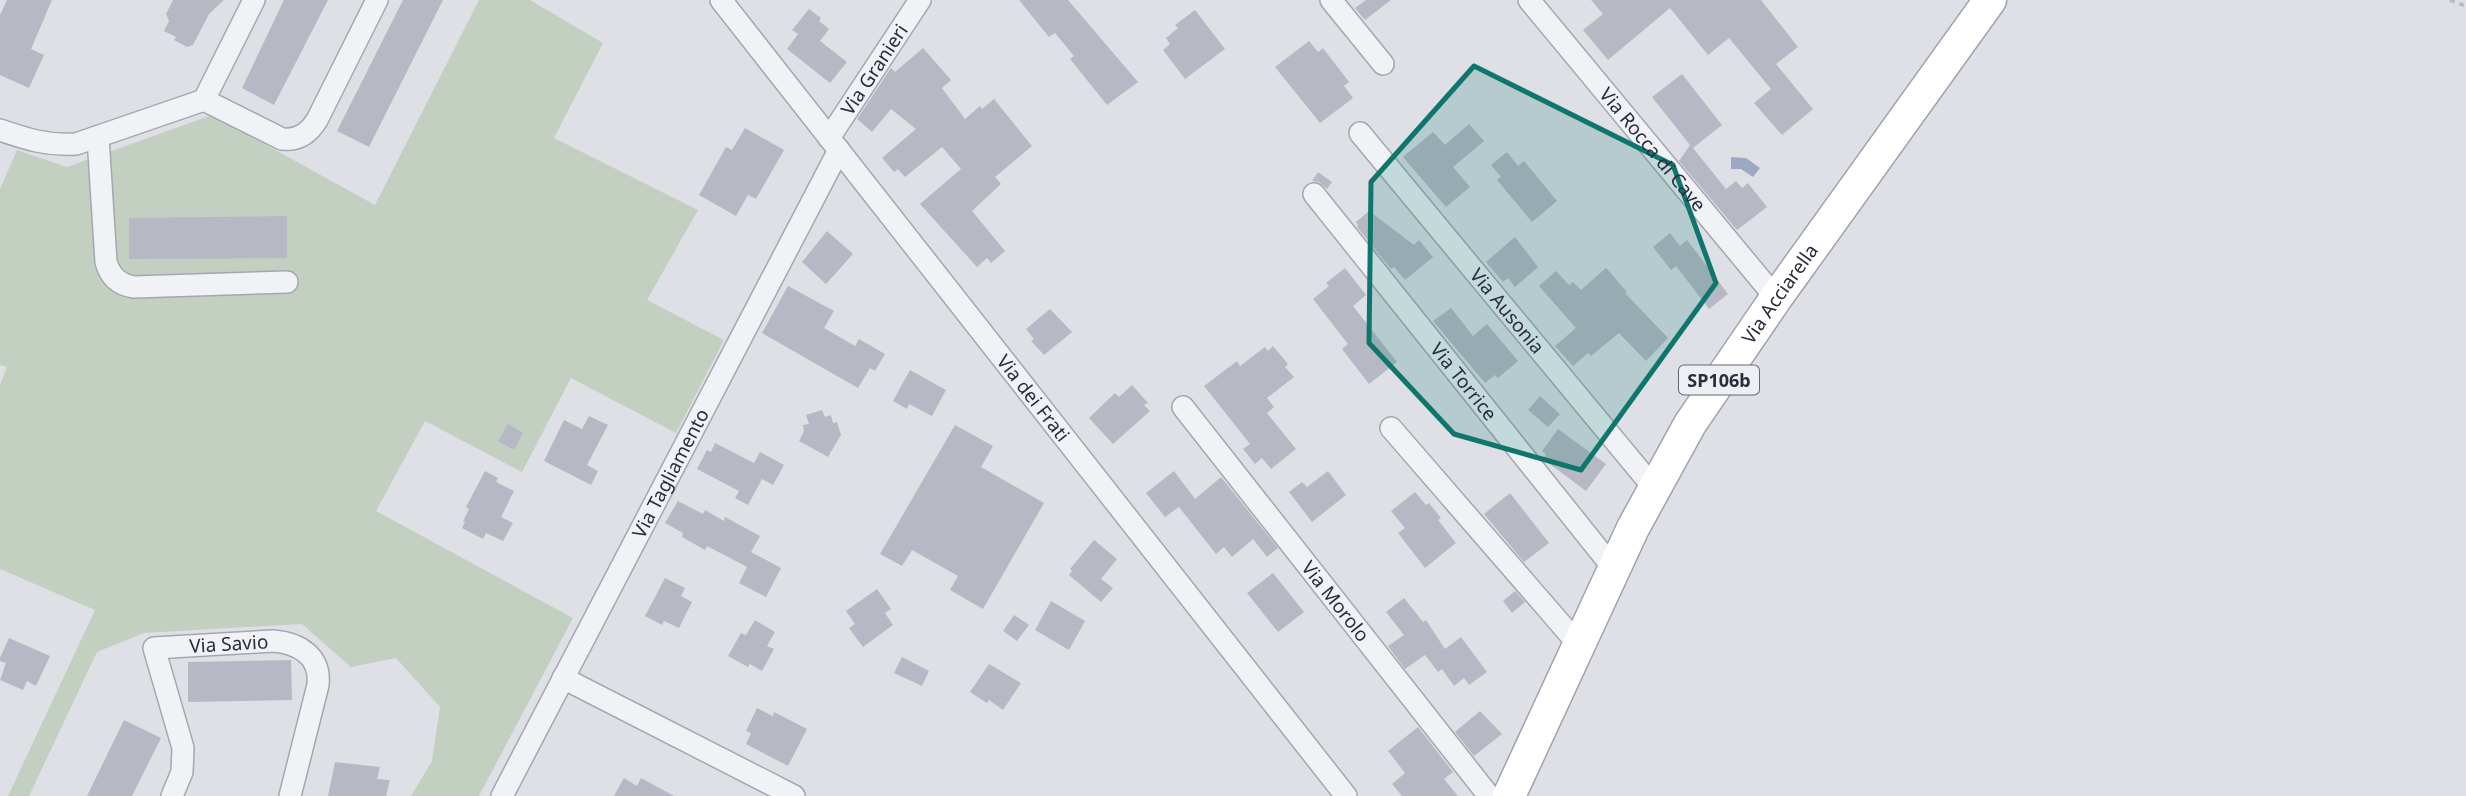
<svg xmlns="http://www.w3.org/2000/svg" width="2466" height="796" font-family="'Noto Sans',sans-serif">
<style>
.green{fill:#c2cfc1}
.water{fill:#9da9c3}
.building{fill:#b6b9c3}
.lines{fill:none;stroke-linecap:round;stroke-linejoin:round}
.minor-casing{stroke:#a5a7b0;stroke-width:24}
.primary-casing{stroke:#9fa3b1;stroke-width:35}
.path{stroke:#b9bbc1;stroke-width:3.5;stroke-dasharray:5 5;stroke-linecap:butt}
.minor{stroke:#f1f2f5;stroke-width:21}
.primary{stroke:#fff;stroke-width:32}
.marked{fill:#0f766e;fill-opacity:0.2;stroke:#0f766e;stroke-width:5;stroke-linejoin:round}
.labels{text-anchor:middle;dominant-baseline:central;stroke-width:7;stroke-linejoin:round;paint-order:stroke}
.shield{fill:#eeeff4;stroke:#646773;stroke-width:2}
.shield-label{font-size:18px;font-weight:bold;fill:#292d3c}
.street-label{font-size:19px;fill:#292d3c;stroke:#eeeff4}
</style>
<rect width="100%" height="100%" fill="#dfe0e6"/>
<path class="green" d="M 479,0 L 530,0 L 603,43 L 554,138 L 698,210 L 647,300 L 724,340 L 676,433 L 571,378 L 522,472 L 425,421 L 376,511 L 573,618 L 479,796 L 411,796 L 432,761 L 440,707 L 396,658 L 351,667 L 302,624 L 144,633 L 97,652 L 29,796 L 8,796 L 95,610 L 0,569 L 0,385 L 7,367 L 0,365 L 0,189 L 17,150 L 67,167 L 212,115 L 375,205 Z"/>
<path class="water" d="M 1731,157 L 1746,158 L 1760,168 L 1753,177 L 1741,169 L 1731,169 Z"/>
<path class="building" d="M 7,0 L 52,0 L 31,49 L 44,55 L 29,88 L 0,75 L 0,15 Z
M 173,0 L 224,0 L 209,14 L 193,45 L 187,47 L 174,40 L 176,37 L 164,31 L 169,21 L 166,14 Z
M 284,0 L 328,0 L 274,105 L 242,88 Z
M 403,0 L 443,0 L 369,147 L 337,131 Z
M 1019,0 L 1068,0 L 1138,82 L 1107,105 L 1070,59 L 1074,56 L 1055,33 L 1049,37 Z
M 1366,0 L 1391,0 L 1365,20 L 1355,8 Z
M 1591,0 L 1761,0 L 1798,47 L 1776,64 L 1813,109 L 1782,135 L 1754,103 L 1771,89 L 1729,38 L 1708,55 L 1670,8 L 1608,60 L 1583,30 L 1603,14 Z
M 809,9 L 821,18 L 819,21 L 829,29 L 820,41 L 847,62 L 830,83 L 787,49 L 798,34 L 792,30 Z
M 1195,10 L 1225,49 L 1185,79 L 1163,50 L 1170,44 L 1166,38 L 1178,28 L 1175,25 Z
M 1309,41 L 1318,52 L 1323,48 L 1349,82 L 1344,86 L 1353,98 L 1320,123 L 1275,67 Z
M 923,48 L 951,80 L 942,88 L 965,119 L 980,106 L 982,109 L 994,99 L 1032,146 L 995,177 L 1001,184 L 972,211 L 1005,251 L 991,263 L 987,258 L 977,267 L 920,204 L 961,169 L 942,147 L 905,177 L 898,169 L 894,172 L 882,158 L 916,129 L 891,109 L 872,132 L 857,119 L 891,68 L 895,72 Z
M 1682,74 L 1722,125 L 1693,148 L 1726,189 L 1736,181 L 1742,188 L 1748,183 L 1767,207 L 1737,230 L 1679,161 L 1690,145 L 1652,97 Z
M 1469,124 L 1484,141 L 1453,167 L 1470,187 L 1446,207 L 1403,157 L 1433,132 L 1445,145 Z
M 745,128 L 784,150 L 756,199 L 748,195 L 736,216 L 699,195 L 726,147 L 732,150 Z
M 1507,152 L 1518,166 L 1524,161 L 1557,201 L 1532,222 L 1497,180 L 1501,177 L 1491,165 Z
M 1318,172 L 1332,182 L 1327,189 L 1319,182 L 1312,181 Z
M 1369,211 L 1414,245 L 1419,240 L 1433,257 L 1405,280 L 1394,267 L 1391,269 L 1357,227 L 1358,225 L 1356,222 Z
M 287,216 L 287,258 L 129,259 L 129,218 Z
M 827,231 L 853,254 L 826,284 L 802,262 Z
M 1670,233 L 1680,246 L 1687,240 L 1728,294 L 1709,309 L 1676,266 L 1671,270 L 1653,247 Z
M 1515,237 L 1538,267 L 1515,287 L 1508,278 L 1503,282 L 1486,262 Z
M 1345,268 L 1366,295 L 1353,306 L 1397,362 L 1369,384 L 1342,349 L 1348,344 L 1313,299 L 1329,286 L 1326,283 Z
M 1606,268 L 1627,292 L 1625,293 L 1668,338 L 1646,361 L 1619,333 L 1591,356 L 1588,353 L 1573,366 L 1555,346 L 1576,328 L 1539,286 L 1556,271 L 1569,285 L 1573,282 L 1581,290 Z
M 788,286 L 834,311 L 824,328 L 855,346 L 859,339 L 885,354 L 875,371 L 870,368 L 858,388 L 762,333 Z
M 1451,308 L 1473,336 L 1487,324 L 1518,361 L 1498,378 L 1495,375 L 1485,383 L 1433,321 Z
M 1050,309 L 1072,332 L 1044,355 L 1031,341 L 1034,339 L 1026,329 Z
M 1273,346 L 1288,364 L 1285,367 L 1294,377 L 1267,398 L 1274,407 L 1267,413 L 1296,449 L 1271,469 L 1262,458 L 1255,464 L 1243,449 L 1250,444 L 1204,386 L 1237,361 L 1240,366 L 1265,347 L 1268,351 Z
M 910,370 L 946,390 L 932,416 L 909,404 L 907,409 L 893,401 Z
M 1132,385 L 1148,403 L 1144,405 L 1150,411 L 1113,444 L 1089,418 L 1115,393 L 1119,397 Z
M 1540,396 L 1560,414 L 1548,427 L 1528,410 Z
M 822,410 L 825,417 L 831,415 L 833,423 L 837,422 L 841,435 L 828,457 L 799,441 L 804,431 L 803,425 L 809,424 L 806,415 Z
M 589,416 L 608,425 L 587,465 L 598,471 L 591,485 L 544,461 L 564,420 L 582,429 Z
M 508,424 L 523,433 L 514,450 L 498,441 Z
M 955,425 L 993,446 L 981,467 L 1044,503 L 983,609 L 950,590 L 958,576 L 912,550 L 902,566 L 880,554 Z
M 1558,429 L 1606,464 L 1586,491 L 1543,459 L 1546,454 L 1542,451 Z
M 715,443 L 754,463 L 760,452 L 784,465 L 773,485 L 762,479 L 748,505 L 735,498 L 739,491 L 697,469 L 707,450 L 711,452 Z
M 485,471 L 498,478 L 496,482 L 514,491 L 501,517 L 513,523 L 503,541 L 486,533 L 483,539 L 462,528 L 465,522 L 463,521 L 469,509 L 466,507 Z
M 1174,471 L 1195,499 L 1221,477 L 1278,548 L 1267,557 L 1253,539 L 1232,557 L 1224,547 L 1216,554 L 1179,507 L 1165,517 L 1146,493 Z
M 1328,471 L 1346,495 L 1312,522 L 1289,492 L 1302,482 L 1307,487 Z
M 1415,492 L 1426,505 L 1429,503 L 1441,518 L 1438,520 L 1456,543 L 1425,568 L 1398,533 L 1405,528 L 1391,511 Z
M 1510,493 L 1549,543 L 1524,562 L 1484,514 Z
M 678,501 L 703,514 L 705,510 L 724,521 L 725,517 L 760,536 L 751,552 L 781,568 L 766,597 L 739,583 L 747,567 L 707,546 L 705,550 L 682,537 L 683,533 L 665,523 Z
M 1094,540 L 1117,559 L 1101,579 L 1113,588 L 1101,602 L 1069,575 L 1072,571 L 1070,569 Z
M 1273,573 L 1304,612 L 1278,632 L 1247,593 Z
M 665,578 L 685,588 L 681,596 L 692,602 L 679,628 L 664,621 L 662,625 L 645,616 Z
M 877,589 L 891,609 L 885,613 L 893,625 L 863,647 L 849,628 L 855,624 L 846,611 Z
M 1515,591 L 1525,602 L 1512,613 L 1503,601 Z
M 1404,598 L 1423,622 L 1426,620 L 1445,649 L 1461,637 L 1487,672 L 1469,685 L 1464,678 L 1454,686 L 1442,669 L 1438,672 L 1425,655 L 1405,669 L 1388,646 L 1404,635 L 1386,612 Z
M 1051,601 L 1085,621 L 1069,650 L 1035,630 Z
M 1014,615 L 1029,625 L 1017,641 L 1003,631 Z
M 755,620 L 775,632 L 767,646 L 774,649 L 762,671 L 750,664 L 748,667 L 728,656 L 741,633 L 746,635 Z
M 9,638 L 50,656 L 36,686 L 27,681 L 23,690 L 0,680 L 6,663 L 0,661 L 0,658 Z
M 902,657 L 929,671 L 922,686 L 894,673 Z
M 291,660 L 292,700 L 188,702 L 188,662 Z
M 989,664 L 1021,683 L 1003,710 L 989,700 L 987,703 L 970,692 Z
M 757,708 L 773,716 L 774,712 L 807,729 L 788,766 L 746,744 L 751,733 L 746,731 Z
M 1480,711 L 1502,734 L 1474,756 L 1455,732 Z
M 124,720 L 161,738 L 132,796 L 87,796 Z
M 1418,727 L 1453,772 L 1444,779 L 1458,796 L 1402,796 L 1392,784 L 1405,773 L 1388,751 Z
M 335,762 L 380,767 L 377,779 L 390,780 L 386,796 L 328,796 Z
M 624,778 L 637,786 L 641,778 L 674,796 L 614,796 Z"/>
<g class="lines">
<g class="minor-casing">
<g id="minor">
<path id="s1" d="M 721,0 L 1346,796"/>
<path d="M 1331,0 L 1383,64"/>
<path id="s2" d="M 1529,0 L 1776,298"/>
<path d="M 204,100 L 282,139 C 298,141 309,133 317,120 L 377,0"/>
<path d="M 0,130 C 26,139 48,146 76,144 L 204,100 L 254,0"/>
<path id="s3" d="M 1360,133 L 1654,488"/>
<path d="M 98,137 L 106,262 C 110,276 119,285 134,287 L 287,282"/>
<path id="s4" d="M 829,138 L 920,0"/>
<path id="s5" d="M 1314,194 L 1614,569"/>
<path id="s6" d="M 1183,407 L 1489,796"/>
<path d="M 1391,428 L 1579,645"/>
<path d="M 563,678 L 794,796"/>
<path id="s7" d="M 172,796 L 182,772 L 183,748 L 154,648 L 273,641 C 299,643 321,656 318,685 L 290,796"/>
<path id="s8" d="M 502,796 L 839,150"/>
</g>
</g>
<g class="primary-casing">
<g id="primary">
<path id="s9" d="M 1509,796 L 1633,528 L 1690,424 L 1776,298 L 1990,0"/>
</g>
</g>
<path class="path" d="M 2450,0 L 2466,6"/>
<use href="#minor" class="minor"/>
<use href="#primary" class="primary"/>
</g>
<path class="marked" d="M 1474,66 L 1673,165 L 1716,283 L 1581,470 L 1454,434 L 1369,343 L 1371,182 Z"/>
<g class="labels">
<rect class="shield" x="1679" y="365.5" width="80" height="29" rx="5"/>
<g class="shield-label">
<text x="1719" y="380">SP106b</text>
</g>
<g class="street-label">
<text stroke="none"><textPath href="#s4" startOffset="82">Via Granieri</textPath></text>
<text stroke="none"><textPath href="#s2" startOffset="194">Via Rocca di Cave</textPath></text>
<text stroke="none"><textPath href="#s9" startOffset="572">Via Acciarella</textPath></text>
<text stroke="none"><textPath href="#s3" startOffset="231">Via Ausonia</textPath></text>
<text stroke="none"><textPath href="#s5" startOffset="240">Via Torrice</textPath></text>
<text stroke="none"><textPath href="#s1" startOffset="506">Via dei Frati</textPath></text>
<text stroke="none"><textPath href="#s8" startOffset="364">Via Tagliamento</textPath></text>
<text stroke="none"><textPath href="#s6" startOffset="247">Via Morolo</textPath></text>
<text stroke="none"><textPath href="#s7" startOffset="229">Via Savio</textPath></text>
</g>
</g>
</svg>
